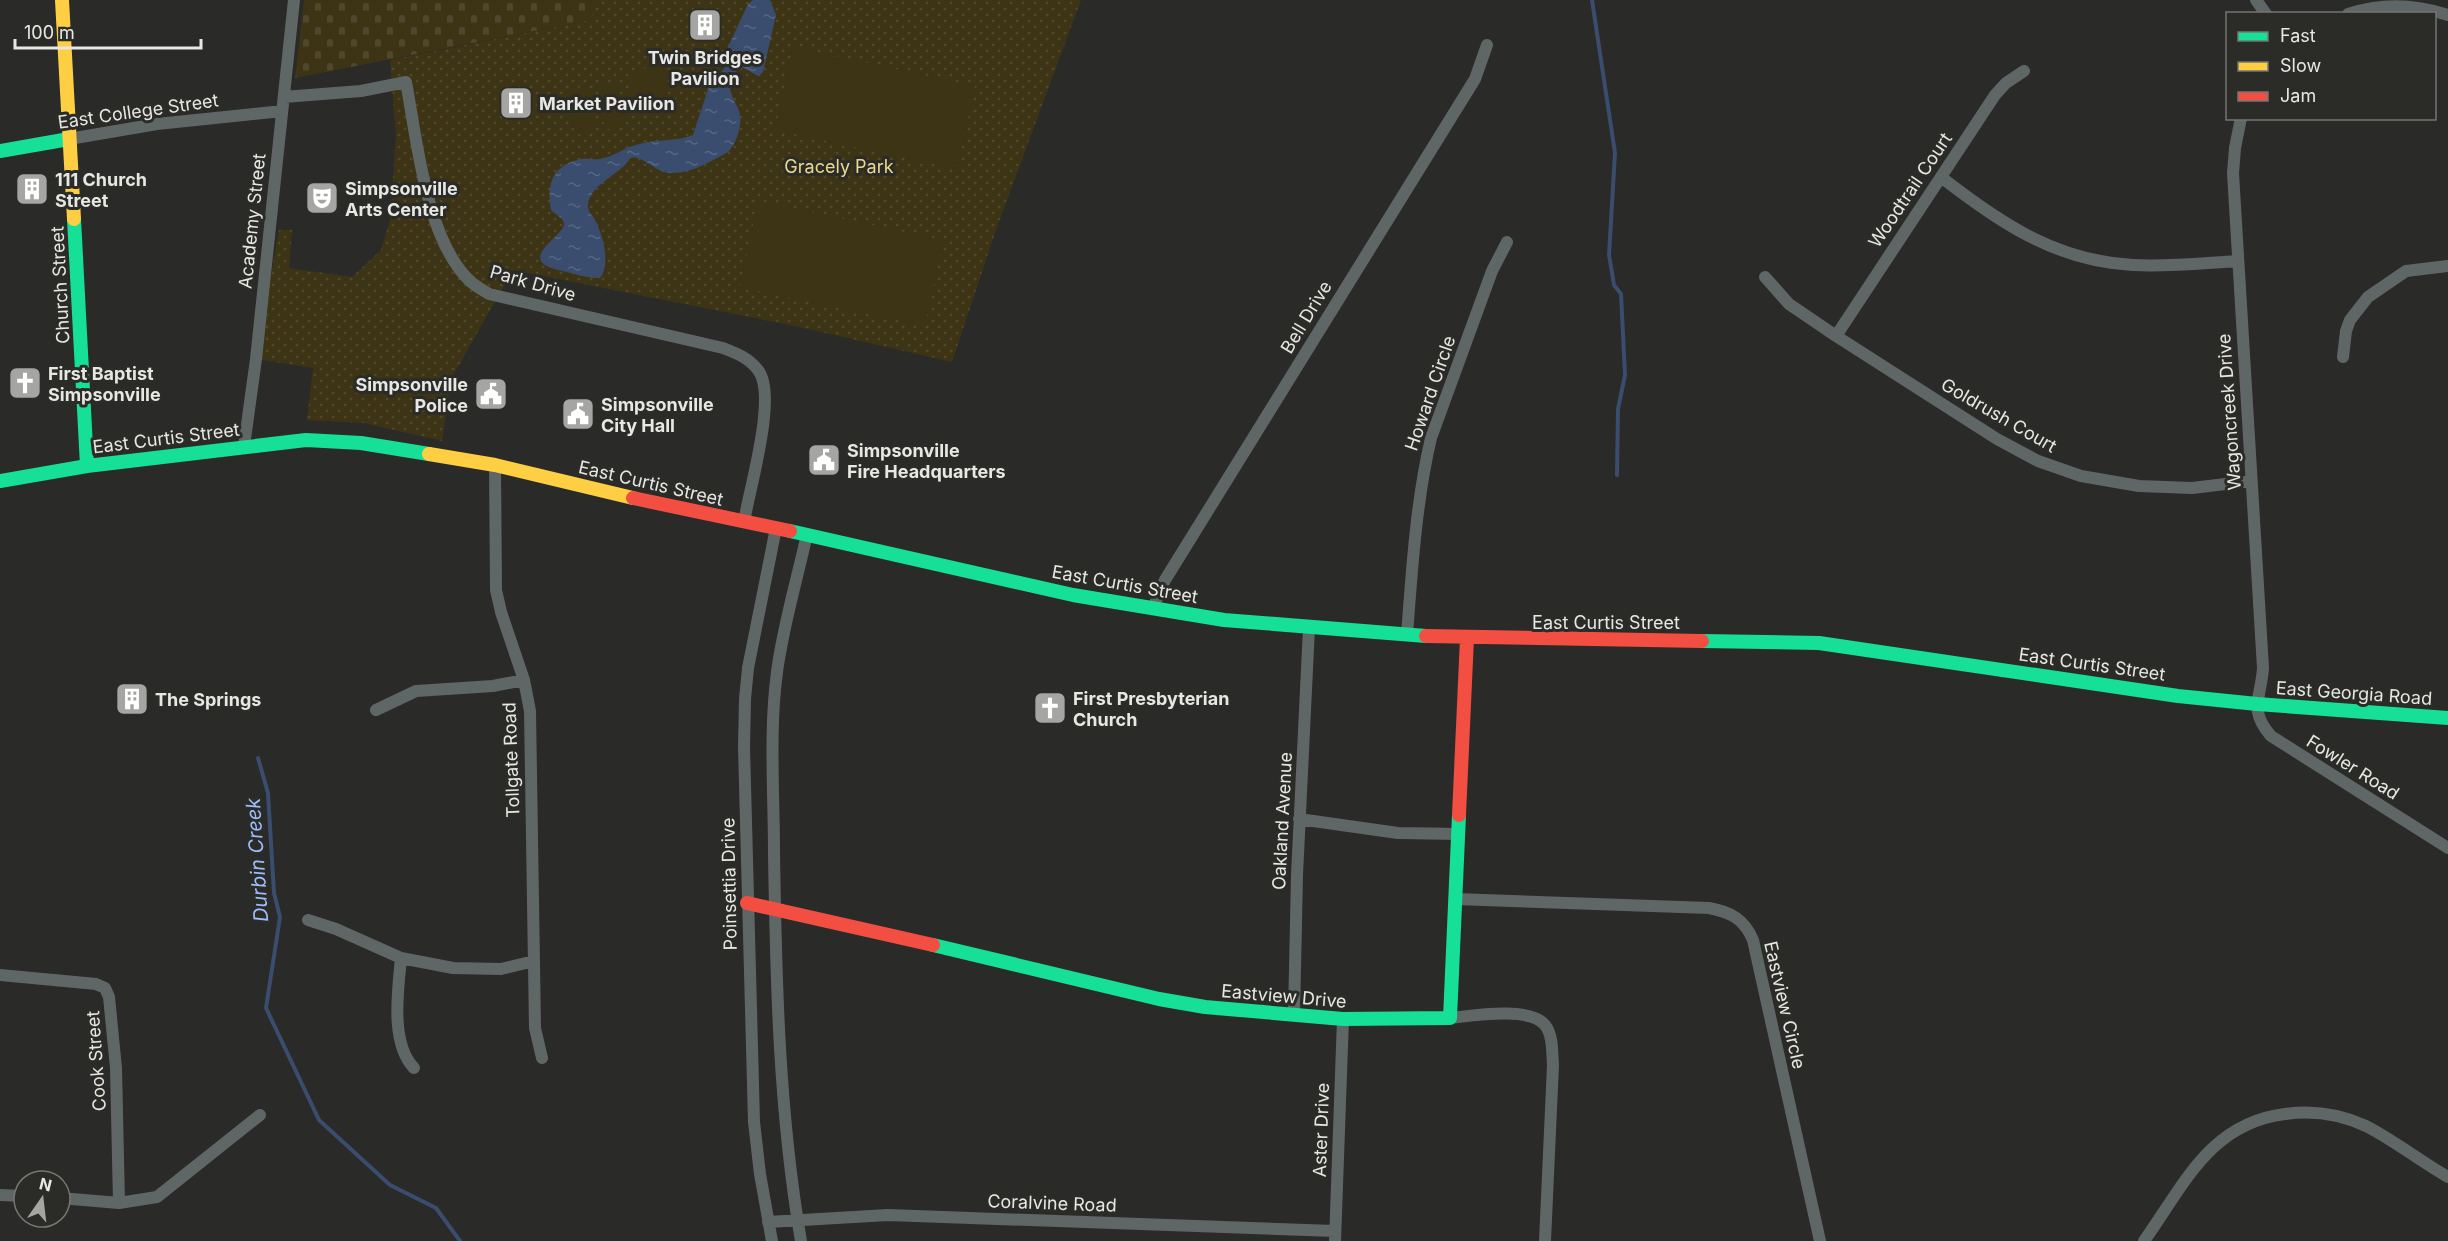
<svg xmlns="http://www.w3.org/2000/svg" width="2448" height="1241" font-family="Inter,sans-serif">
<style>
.cemetery{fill:url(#cemetery-stones)}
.park{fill:url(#park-dots)}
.garden{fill:#3c3415}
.water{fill:url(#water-ripples)}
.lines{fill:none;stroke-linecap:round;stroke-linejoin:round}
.stream{stroke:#3a4d6f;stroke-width:4}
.street{stroke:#5f6766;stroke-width:12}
.fast{stroke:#16e098;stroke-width:14}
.slow{stroke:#ffcf43;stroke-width:14}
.jam{stroke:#f24e42;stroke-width:14}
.labels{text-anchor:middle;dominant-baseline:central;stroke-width:6;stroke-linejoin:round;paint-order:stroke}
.poi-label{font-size:18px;font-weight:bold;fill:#e7e7e5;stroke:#2b2b27;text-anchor:start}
.street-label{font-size:18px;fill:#e7e7e5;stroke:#2b2b27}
.park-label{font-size:18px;fill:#ecd88c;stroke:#2b2b27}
.water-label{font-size:20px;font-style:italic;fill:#9dbefe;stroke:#2b2b27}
</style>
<defs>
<pattern id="cemetery-stones" width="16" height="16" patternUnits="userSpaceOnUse" patternTransform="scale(1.5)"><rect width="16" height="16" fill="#3c3415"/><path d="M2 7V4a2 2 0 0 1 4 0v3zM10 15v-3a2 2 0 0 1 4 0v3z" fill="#4f482c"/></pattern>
<pattern id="park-dots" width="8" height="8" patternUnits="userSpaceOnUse" patternTransform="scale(1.5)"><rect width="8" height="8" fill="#3c3415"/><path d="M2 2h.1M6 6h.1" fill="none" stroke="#4f482c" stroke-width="1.8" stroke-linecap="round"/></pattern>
<pattern id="water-ripples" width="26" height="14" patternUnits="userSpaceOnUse" patternTransform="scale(1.5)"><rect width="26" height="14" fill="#3a4d6f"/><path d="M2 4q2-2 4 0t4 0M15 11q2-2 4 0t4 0" fill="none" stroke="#566783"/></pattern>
</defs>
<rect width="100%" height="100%" fill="#2a2a28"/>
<path class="cemetery" d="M 304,0 L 595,0 L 591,20 L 295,78 Z"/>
<path class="park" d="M 595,0 L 1081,0 L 996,230 L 952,362 L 795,326 L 513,270 L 451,379 L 442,441 L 364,423 L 307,420 L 313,368 L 256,359 L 279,230 L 292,230 L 289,268 L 352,277 L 381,250 L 390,220 L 396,136 L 390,60 L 591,20 Z"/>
<path class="garden" d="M 793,47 L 975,86 L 957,169 L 775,130 Z
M 663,66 L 669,98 L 633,104 L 628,71 Z
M 618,82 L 626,126 L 605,130 L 597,86 Z
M 588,86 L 596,131 L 575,135 L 567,90 Z
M 758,201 L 943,240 L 925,326 L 740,287 Z"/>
<path class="water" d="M 753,0 L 770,0 L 776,15 L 763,72 L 758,76 L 744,68 L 738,69 L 729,82 C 730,98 738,104 740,115 C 742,126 736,144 728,152 C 709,162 686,177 664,172 C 655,170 639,154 631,158 C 630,158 626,164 625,165 C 614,176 590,187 588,204 C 587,212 593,215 595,220 C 603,235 611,264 600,278 C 587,278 575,274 563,271 C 510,261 566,236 564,223 C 564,219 555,214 551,210 C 546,184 553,164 582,159 C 588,158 594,160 600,159 C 613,157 625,147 639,144 C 657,139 675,142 693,135 L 708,89 L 729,62 L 731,58 L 727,49 L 748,4 Z"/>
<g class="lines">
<path class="stream" d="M 1592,0 L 1615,153 L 1609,255 L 1614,285 L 1621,294 L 1625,375 L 1618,409 L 1617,475
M 258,758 L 268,793 L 274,893 L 280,917 L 266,1008 L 319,1120 L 390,1185 L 436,1208 L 460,1241"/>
<path class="street" d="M 2256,0 L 2266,14
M 2348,14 C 2381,3 2415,4 2448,15
M 284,97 L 361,91 L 406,82 C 417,140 426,240 470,281 C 475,286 483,290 489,294 L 723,348 C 736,353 749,358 758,370 C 778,395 749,490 744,522
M 2241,118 L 2235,148 L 2233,173 L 2263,668 C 2261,698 2248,710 2271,736 L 2448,848
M 69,139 L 157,124 L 282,111
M 1941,177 C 2000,223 2056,261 2133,265 C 2168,267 2203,263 2238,261
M 1765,277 L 1789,304 L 1836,336 L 1997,439 L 2038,461 L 2081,476 L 2139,486 L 2192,488 L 2251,481
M 1836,336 L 1995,95 L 2006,83 L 2024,71
M 2343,357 L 2346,331 L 2350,320 L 2368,297 L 2406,271 L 2448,266
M 244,446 L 256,359 L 294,0
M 495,465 L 496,590 L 501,612 L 524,680 L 530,711 L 535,1028 L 542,1058
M 1153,608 L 1165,580 L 1475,79 L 1487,45
M 1407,635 C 1412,569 1416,502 1431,438 L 1492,271 L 1507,242
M 376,710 L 416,691 L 493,686 L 524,680
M 1299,819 L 1398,833 L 1459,834
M 1455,899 L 1709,908 C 1731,912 1744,919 1753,940 L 1820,1241
M 308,920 L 336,929 L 401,958 L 453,968 L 501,969 L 534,961
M 401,958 C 398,990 390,1043 414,1068
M 0,975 L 96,984 L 105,988 L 109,997 L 116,1068 L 119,1203
M 1294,1015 L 1297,875 L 1309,628
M 1450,1018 C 1471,1016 1530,1006 1545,1025 C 1553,1035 1552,1052 1553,1065 L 1545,1241
M 0,1195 L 24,1196
M 60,1198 L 119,1203 L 157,1197 L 260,1115
M 768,1222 L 888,1215 L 1335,1231
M 772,1241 L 760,1174 L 754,1122 L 744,747 L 745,699 L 748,668 L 776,528
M 801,1241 C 779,1113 776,983 774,853 C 774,793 769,731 777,672 C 783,626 797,580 807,534
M 1335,1241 L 1343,1019
M 2144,1241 C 2184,1185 2210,1123 2285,1114 C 2313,1110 2340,1114 2366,1126 C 2395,1141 2420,1161 2448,1177"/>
<path class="fast" d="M 0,151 L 69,139
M 74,219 L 87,466
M 0,481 L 87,466 L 306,440 L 361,443 L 429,454
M 790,531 L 1073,595 L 1224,620 L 1426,636
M 1702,641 L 1819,643 L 2178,696 L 2257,704 L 2448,718
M 933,945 L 1159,999 L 1205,1007 L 1343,1019 L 1450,1018 L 1459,815"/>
<path class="slow" d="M 62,0 L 74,219
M 429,454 L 495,465 L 633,498"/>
<path class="jam" d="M 633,498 L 790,531
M 1426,636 L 1702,641
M 1459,815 L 1467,638
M 747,903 L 933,945"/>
</g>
<defs>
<g id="building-square" transform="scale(1.725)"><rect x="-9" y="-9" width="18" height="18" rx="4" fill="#a5a5a3" stroke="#2b2b27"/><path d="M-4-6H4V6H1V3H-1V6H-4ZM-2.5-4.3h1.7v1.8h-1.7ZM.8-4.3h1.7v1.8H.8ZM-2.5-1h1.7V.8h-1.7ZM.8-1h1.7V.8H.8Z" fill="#fff"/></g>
<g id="theatre-square" transform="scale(1.725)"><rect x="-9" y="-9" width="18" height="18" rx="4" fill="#a5a5a3" stroke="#2b2b27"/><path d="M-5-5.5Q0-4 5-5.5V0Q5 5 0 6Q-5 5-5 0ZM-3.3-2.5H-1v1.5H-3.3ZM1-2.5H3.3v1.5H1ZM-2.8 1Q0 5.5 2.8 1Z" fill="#fff"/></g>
<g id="church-square" transform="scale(1.725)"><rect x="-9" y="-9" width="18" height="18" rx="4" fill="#a5a5a3" stroke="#2b2b27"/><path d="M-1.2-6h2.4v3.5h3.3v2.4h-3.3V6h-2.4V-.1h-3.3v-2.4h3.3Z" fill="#fff"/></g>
<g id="civic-square" transform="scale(1.725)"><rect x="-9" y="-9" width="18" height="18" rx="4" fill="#a5a5a3" stroke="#2b2b27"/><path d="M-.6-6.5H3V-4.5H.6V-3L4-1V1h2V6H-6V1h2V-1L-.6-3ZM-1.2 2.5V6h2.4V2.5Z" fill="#fff"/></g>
</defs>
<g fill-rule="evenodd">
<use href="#building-square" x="705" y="25"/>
<use href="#building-square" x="516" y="103"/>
<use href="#building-square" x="32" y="189"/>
<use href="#theatre-square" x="322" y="198"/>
<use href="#church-square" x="25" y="383"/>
<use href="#civic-square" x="491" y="394"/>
<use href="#civic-square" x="578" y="414"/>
<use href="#civic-square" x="824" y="460"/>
<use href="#building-square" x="132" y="699"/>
<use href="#church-square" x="1050" y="708"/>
</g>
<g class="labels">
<g class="poi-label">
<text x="705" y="57" text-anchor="middle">Twin Bridges<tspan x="705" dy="21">Pavilion</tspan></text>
<text x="539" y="103">Market Pavilion</text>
<text x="55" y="179">111 Church<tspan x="55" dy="21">Street</tspan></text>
<text x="345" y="188">Simpsonville<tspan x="345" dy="21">Arts Center</tspan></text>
<text x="48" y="373">First Baptist<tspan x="48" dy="21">Simpsonville</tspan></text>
<text x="468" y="384" text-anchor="end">Simpsonville<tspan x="468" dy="21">Police</tspan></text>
<text x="601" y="404">Simpsonville<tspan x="601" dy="21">City Hall</tspan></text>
<text x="847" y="450">Simpsonville<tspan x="847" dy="21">Fire Headquarters</tspan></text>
<text x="1073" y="698">First Presbyterian<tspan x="1073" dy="21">Church</tspan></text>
<text x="155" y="699">The Springs</text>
</g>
<g class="street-label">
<text transform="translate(138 111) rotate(-8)">East College Street</text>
<text transform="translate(1910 190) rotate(-56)">Woodtrail Court</text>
<text transform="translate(252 221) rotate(-84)">Academy Street</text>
<text transform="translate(533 283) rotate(16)">Park Drive</text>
<text transform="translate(60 285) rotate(-93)">Church Street</text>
<text transform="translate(1306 317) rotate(-59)">Bell Drive</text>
<text transform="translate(1430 393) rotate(-71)">Howard Circle</text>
<text transform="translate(2229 412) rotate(-94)">Wagoncreek Drive</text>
<text transform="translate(1999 415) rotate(30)">Goldrush Court</text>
<text transform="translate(166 438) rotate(-7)">East Curtis Street</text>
<text transform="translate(651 483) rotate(13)">East Curtis Street</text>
<text transform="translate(1125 584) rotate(10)">East Curtis Street</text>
<text x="1606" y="622">East Curtis Street</text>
<text transform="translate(2092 664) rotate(8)">East Curtis Street</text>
<text transform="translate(2354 693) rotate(4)">East Georgia Road</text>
<text transform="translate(511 760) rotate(-92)">Tollgate Road</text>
<text transform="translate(2353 767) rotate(32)">Fowler Road</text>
<text transform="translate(1282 821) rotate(-87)">Oakland Avenue</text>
<text transform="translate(729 884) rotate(-91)">Poinsettia Drive</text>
<text transform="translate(1284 996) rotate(5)">Eastview Drive</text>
<text transform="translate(1785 1005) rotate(77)">Eastview Circle</text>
<text transform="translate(96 1061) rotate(-94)">Cook Street</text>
<text transform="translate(1321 1130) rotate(-88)">Aster Drive</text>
<text transform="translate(1052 1203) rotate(2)">Coralvine Road</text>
</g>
<g class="park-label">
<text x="839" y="166">Gracely Park</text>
</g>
<g class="water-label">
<text transform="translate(257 860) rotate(-94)">Durbin Creek</text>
</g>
</g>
<rect x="2226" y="12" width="210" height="108" fill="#2b2b27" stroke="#767673" stroke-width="1.5"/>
<rect x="2238" y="32" width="30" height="9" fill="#16e098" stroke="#767673" stroke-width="1.5"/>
<text x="2280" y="42" font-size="18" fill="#e7e7e5">Fast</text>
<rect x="2238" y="62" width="30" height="9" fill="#ffcf43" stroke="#767673" stroke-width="1.5"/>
<text x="2280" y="72" font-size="18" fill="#e7e7e5">Slow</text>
<rect x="2238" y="92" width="30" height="9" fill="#f24e42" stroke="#767673" stroke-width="1.5"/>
<text x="2280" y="102" font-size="18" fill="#e7e7e5">Jam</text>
<g transform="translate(42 1199) rotate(14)"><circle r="28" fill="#2b2b27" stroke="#767673" stroke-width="1.5"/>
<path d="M0-4.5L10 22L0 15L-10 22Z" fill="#a5a5a3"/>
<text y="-9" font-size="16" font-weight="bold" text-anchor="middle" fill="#e7e7e5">N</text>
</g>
<path d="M15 39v9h186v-9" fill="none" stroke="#e7e7e5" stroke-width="3"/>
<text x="24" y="39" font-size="18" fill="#e7e7e5" stroke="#2b2b27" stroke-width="4.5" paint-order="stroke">100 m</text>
</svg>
